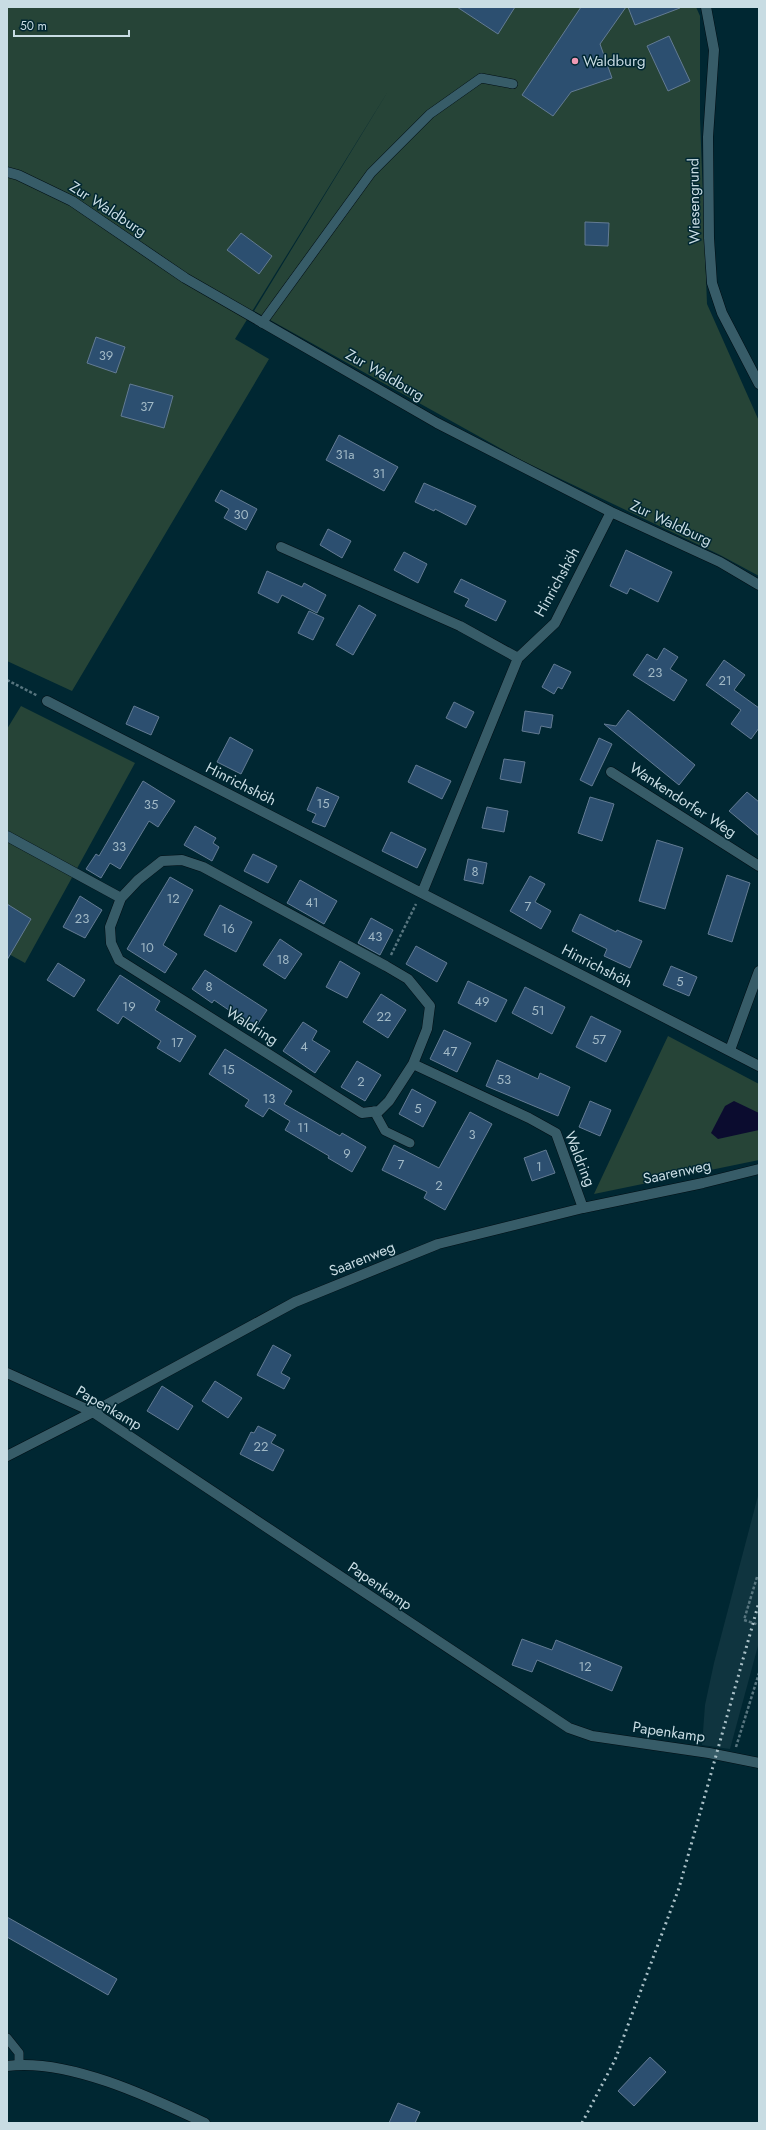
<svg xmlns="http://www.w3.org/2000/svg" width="766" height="2130" font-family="Jost,sans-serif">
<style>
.built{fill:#0f343f}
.green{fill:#264437}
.water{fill:#0b0c2f}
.building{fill:#2c4f70;stroke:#637b93}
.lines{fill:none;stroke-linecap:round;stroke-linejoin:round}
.service-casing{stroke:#000e14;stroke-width:10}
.minor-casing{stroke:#000e14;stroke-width:11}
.tertiary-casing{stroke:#000e14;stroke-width:11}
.path{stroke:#57757f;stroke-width:2.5;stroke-dasharray:3 2;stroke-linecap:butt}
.service{stroke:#375c68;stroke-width:9}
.minor{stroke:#375c68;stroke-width:10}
.tertiary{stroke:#375c68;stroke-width:10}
.rail{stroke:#aac1c8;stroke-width:3;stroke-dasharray:2 4;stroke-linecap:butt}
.poi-dot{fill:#f09ab4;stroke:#002732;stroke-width:1.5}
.labels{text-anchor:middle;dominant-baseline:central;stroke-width:3;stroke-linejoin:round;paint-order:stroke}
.number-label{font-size:13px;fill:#a1b9c6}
.poi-label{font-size:15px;fill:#c8dce3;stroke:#002732;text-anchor:start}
.street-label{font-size:15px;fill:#c8dce3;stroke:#002732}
</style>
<rect width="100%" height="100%" fill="#002732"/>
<path class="built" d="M 759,1492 L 759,1642 L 730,1749 L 702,1745 L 705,1705 L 714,1663 Z"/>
<path class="green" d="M 7,7 L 696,7 L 700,16 L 700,118 L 707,304 L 759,421 L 759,576 L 720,555 L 523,461 L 254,311 L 390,88 L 235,339 L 269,359 L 72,691 L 7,661 Z
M 21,706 L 135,763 L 25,963 L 7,953 L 7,729 Z
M 668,1036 L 759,1084 L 759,1160 L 594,1194 Z"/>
<path class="water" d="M 734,1101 L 759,1113 L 759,1130 L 718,1139 L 711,1133 L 725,1106 Z"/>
<path class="building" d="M 457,7 L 515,7 L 498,34 Z
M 581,7 L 626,7 L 600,44 L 612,78 L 571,92 L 553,116 L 522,95 Z
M 628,7 L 680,7 L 680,8 L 635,25 Z
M 669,36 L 690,81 L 668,91 L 647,46 Z
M 585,222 L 609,223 L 608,246 L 585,245 Z
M 241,233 L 272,256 L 259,274 L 227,250 Z
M 96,337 L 125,347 L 116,373 L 87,363 Z
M 130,384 L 173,396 L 164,428 L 121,416 Z
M 339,435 L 398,467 L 384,491 L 326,460 Z
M 424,483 L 476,506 L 466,525 L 435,509 L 434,511 L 415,502 Z
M 221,490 L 257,509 L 246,530 L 224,518 L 229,509 L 215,501 Z
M 328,529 L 351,541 L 342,558 L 320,545 Z
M 626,550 L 672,572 L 658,602 L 630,588 L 627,594 L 610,586 Z
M 404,552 L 427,564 L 418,583 L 394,570 Z
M 267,571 L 302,587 L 304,583 L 326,595 L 317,613 L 282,595 L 278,603 L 258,593 Z
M 461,579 L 506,601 L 496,621 L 465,606 L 469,599 L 454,592 Z
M 359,605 L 376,615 L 353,655 L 336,645 Z
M 309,611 L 324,618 L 313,640 L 298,633 Z
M 664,648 L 678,657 L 670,669 L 687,680 L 674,701 L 633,675 L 647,654 L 657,660 Z
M 724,660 L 745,675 L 734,690 L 759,708 L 759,728 L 751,739 L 731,724 L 741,710 L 706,685 Z
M 554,664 L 571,672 L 562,689 L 558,687 L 554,694 L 542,687 Z
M 454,702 L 474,712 L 466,728 L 446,718 Z
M 134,706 L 159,717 L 151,735 L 126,724 Z
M 628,710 L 695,765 L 679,785 L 604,724 L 616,726 Z
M 525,711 L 553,715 L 551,728 L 541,726 L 539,734 L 522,731 Z
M 230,737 L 253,750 L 241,774 L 217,762 Z
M 599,738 L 612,744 L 592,786 L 580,780 Z
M 504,759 L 525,762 L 521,783 L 500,779 Z
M 416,765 L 451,781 L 442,799 L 408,782 Z
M 143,781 L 175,801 L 158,827 L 149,821 L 120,869 L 110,863 L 101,878 L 86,869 L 96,854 L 99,856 Z
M 317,787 L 339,797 L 325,827 L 312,822 L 316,814 L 307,810 Z
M 747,792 L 759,802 L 759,836 L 729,811 Z
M 590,797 L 614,804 L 602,841 L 578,833 Z
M 487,807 L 508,811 L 504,832 L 482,828 Z
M 195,826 L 216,838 L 213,843 L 219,847 L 212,861 L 184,845 Z
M 391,832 L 426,849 L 417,868 L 382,851 Z
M 657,840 L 683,848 L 665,909 L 639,901 Z
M 253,854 L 277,866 L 268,883 L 244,871 Z
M 468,859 L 487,863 L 483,884 L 464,880 Z
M 727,875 L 750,883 L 732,942 L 708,934 Z
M 530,876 L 545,884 L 535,902 L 551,911 L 541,929 L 510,911 Z
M 170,877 L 193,890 L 163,945 L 177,954 L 165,973 L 127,949 Z
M 300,880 L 337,901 L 324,924 L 287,903 Z
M 80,896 L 102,910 L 85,938 L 63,927 Z
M 7,904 L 31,919 L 7,960 Z
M 220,905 L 252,922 L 236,952 L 204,935 Z
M 580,914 L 616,932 L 617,930 L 642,941 L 630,968 L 604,956 L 607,949 L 572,931 Z
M 371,918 L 393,930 L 380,955 L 358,943 Z
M 280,939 L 302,954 L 285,979 L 263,965 Z
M 416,946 L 447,963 L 437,982 L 406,964 Z
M 340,961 L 360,973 L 347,998 L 326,987 Z
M 58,963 L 85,980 L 74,997 L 47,980 Z
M 671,966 L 697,977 L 689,996 L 663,985 Z
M 205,970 L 267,1010 L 255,1028 L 214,1000 L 212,1003 L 192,989 Z
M 120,975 L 160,1001 L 155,1010 L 196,1036 L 180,1062 L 157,1048 L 161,1041 L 123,1016 L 118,1024 L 97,1010 Z
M 468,981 L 507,1000 L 496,1022 L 458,1003 Z
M 525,987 L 565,1007 L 552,1034 L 512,1013 Z
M 381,994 L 406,1010 L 388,1038 L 363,1022 Z
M 591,1016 L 621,1031 L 606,1062 L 576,1047 Z
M 303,1022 L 317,1031 L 312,1040 L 330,1051 L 315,1073 L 283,1051 Z
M 444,1030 L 471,1043 L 457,1072 L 430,1059 Z
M 225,1049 L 292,1091 L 284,1104 L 340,1136 L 342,1133 L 366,1147 L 352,1172 L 328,1158 L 329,1156 L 285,1130 L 290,1121 L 269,1108 L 263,1117 L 245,1106 L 249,1100 L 209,1074 Z
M 497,1060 L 538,1079 L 540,1073 L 570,1087 L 558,1116 L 486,1086 Z
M 357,1061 L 381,1075 L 365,1101 L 341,1087 Z
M 412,1089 L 436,1102 L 423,1127 L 399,1114 Z
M 590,1101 L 611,1110 L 600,1136 L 579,1127 Z
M 470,1112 L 492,1124 L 445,1210 L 424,1198 L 427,1192 L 382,1170 L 394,1145 L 439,1168 Z
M 546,1150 L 555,1173 L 532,1181 L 524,1158 Z
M 273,1345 L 291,1355 L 281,1373 L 290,1378 L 284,1389 L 257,1375 Z
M 215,1381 L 242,1398 L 228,1418 L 202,1401 Z
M 162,1386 L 193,1406 L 178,1430 L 147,1411 Z
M 258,1426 L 276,1435 L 271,1443 L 284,1450 L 273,1471 L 240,1454 L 251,1432 L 254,1433 Z
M 522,1639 L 552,1650 L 556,1640 L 622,1667 L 612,1691 L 537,1660 L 532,1672 L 512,1665 Z
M 7,1917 L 117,1979 L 108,1995 L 7,1937 Z
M 650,2057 L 666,2072 L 634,2106 L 618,2091 Z
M 398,2103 L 420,2112 L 415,2123 L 389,2123 Z"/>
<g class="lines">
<g class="service-casing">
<path id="service" d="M 262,323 L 371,173 L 430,114 L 481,78 L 513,84
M 374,1111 L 385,1131 L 410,1143
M 7,2038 L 19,2053 L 19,2065"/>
</g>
<g class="minor-casing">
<path id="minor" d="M 706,7 L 714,50 L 708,137 L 709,238 L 712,283 L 722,313 L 759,384
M 7,172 L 18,175 L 72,201 L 185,278 L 437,423 L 611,512 L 720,562 L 759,585
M 281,547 L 460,626 L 518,658
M 47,701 L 759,1066
M 611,772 L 759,866
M 7,836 L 121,898
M 422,893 L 518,658 L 555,623 L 611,512
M 730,1050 L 759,971
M 413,1064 L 427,1029 L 430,1006 L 408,979 L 386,966 L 203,867 L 182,860 L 162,861 L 138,880 L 121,898 L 110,927 L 111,943 L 119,960 L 362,1113 L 379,1111 L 389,1101 L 413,1064 L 529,1118 L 556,1133 L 583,1208
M 7,1373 L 93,1412 L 569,1728 L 592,1736 L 709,1753 L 759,1763
M 7,1456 L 93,1412 L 295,1302 L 438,1244 L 583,1208 L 703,1183 L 759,1169"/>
</g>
<g class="tertiary-casing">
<path id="tertiary" d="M 7,2066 C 68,2058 150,2097 205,2123"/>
</g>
<path class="path" d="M 7,680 L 38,696
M 391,955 L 416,904
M 757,1577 L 744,1620 L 759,1625
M 736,1747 L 759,1673"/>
<use href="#service" class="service"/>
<use href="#minor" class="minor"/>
<use href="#tertiary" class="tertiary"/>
<path class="rail" d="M 582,2123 L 615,2060 L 679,1888 L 759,1602"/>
</g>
<circle class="poi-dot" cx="575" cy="61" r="4"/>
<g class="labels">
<g class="number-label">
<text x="106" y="355">39</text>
<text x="147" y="406">37</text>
<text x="345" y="454">31a</text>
<text x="379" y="473">31</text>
<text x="241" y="514">30</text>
<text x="655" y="672">23</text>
<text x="725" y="680">21</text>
<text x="323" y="803">15</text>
<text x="151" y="804">35</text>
<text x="119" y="846">33</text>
<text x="475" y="871">8</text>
<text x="173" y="898">12</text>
<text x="312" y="902">41</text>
<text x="528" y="906">7</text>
<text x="82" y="918">23</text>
<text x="228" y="928">16</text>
<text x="375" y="936">43</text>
<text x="147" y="947">10</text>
<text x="283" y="959">18</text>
<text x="680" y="981">5</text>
<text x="209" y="986">8</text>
<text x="482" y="1001">49</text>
<text x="129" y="1006">19</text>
<text x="538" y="1010">51</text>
<text x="384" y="1016">22</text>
<text x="599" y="1039">57</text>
<text x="177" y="1042">17</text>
<text x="304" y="1046">4</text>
<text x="450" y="1051">47</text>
<text x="228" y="1069">15</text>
<text x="504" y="1079">53</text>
<text x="361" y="1081">2</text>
<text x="269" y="1098">13</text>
<text x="418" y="1108">5</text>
<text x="303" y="1127">11</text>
<text x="472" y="1134">3</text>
<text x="347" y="1153">9</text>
<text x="401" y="1164">7</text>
<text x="539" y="1166">1</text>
<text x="439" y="1185">2</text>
<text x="261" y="1446">22</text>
<text x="585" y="1666">12</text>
</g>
<g class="poi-label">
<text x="583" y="61">Waldburg</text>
</g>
<g class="street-label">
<text transform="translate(694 201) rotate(-91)">Wiesengrund</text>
<text transform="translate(108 209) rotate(33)">Zur Waldburg</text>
<text transform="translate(385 375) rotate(30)">Zur Waldburg</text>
<text transform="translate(671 523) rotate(25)">Zur Waldburg</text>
<text transform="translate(557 582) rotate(-61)">Hinrichshöh</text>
<text transform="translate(241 784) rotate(27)">Hinrichshöh</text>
<text transform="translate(683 800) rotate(33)">Wankendorfer Weg</text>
<text transform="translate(597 966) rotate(27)">Hinrichshöh</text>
<text transform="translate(252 1026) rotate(32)">Waldring</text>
<text transform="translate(580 1159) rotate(68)">Waldring</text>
<text transform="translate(677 1172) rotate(-12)">Saarenweg</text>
<text transform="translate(362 1259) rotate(-22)">Saarenweg</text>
<text transform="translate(109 1408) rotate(30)">Papenkamp</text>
<text transform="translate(380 1586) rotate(34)">Papenkamp</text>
<text transform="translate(669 1732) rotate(8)">Papenkamp</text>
</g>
</g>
<rect width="766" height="2130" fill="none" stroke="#c8dce3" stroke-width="16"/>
<path d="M14 30v6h115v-6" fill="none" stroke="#c8dce3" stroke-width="2"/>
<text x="20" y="30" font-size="12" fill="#c8dce3" stroke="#002732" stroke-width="3" paint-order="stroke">50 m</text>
</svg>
